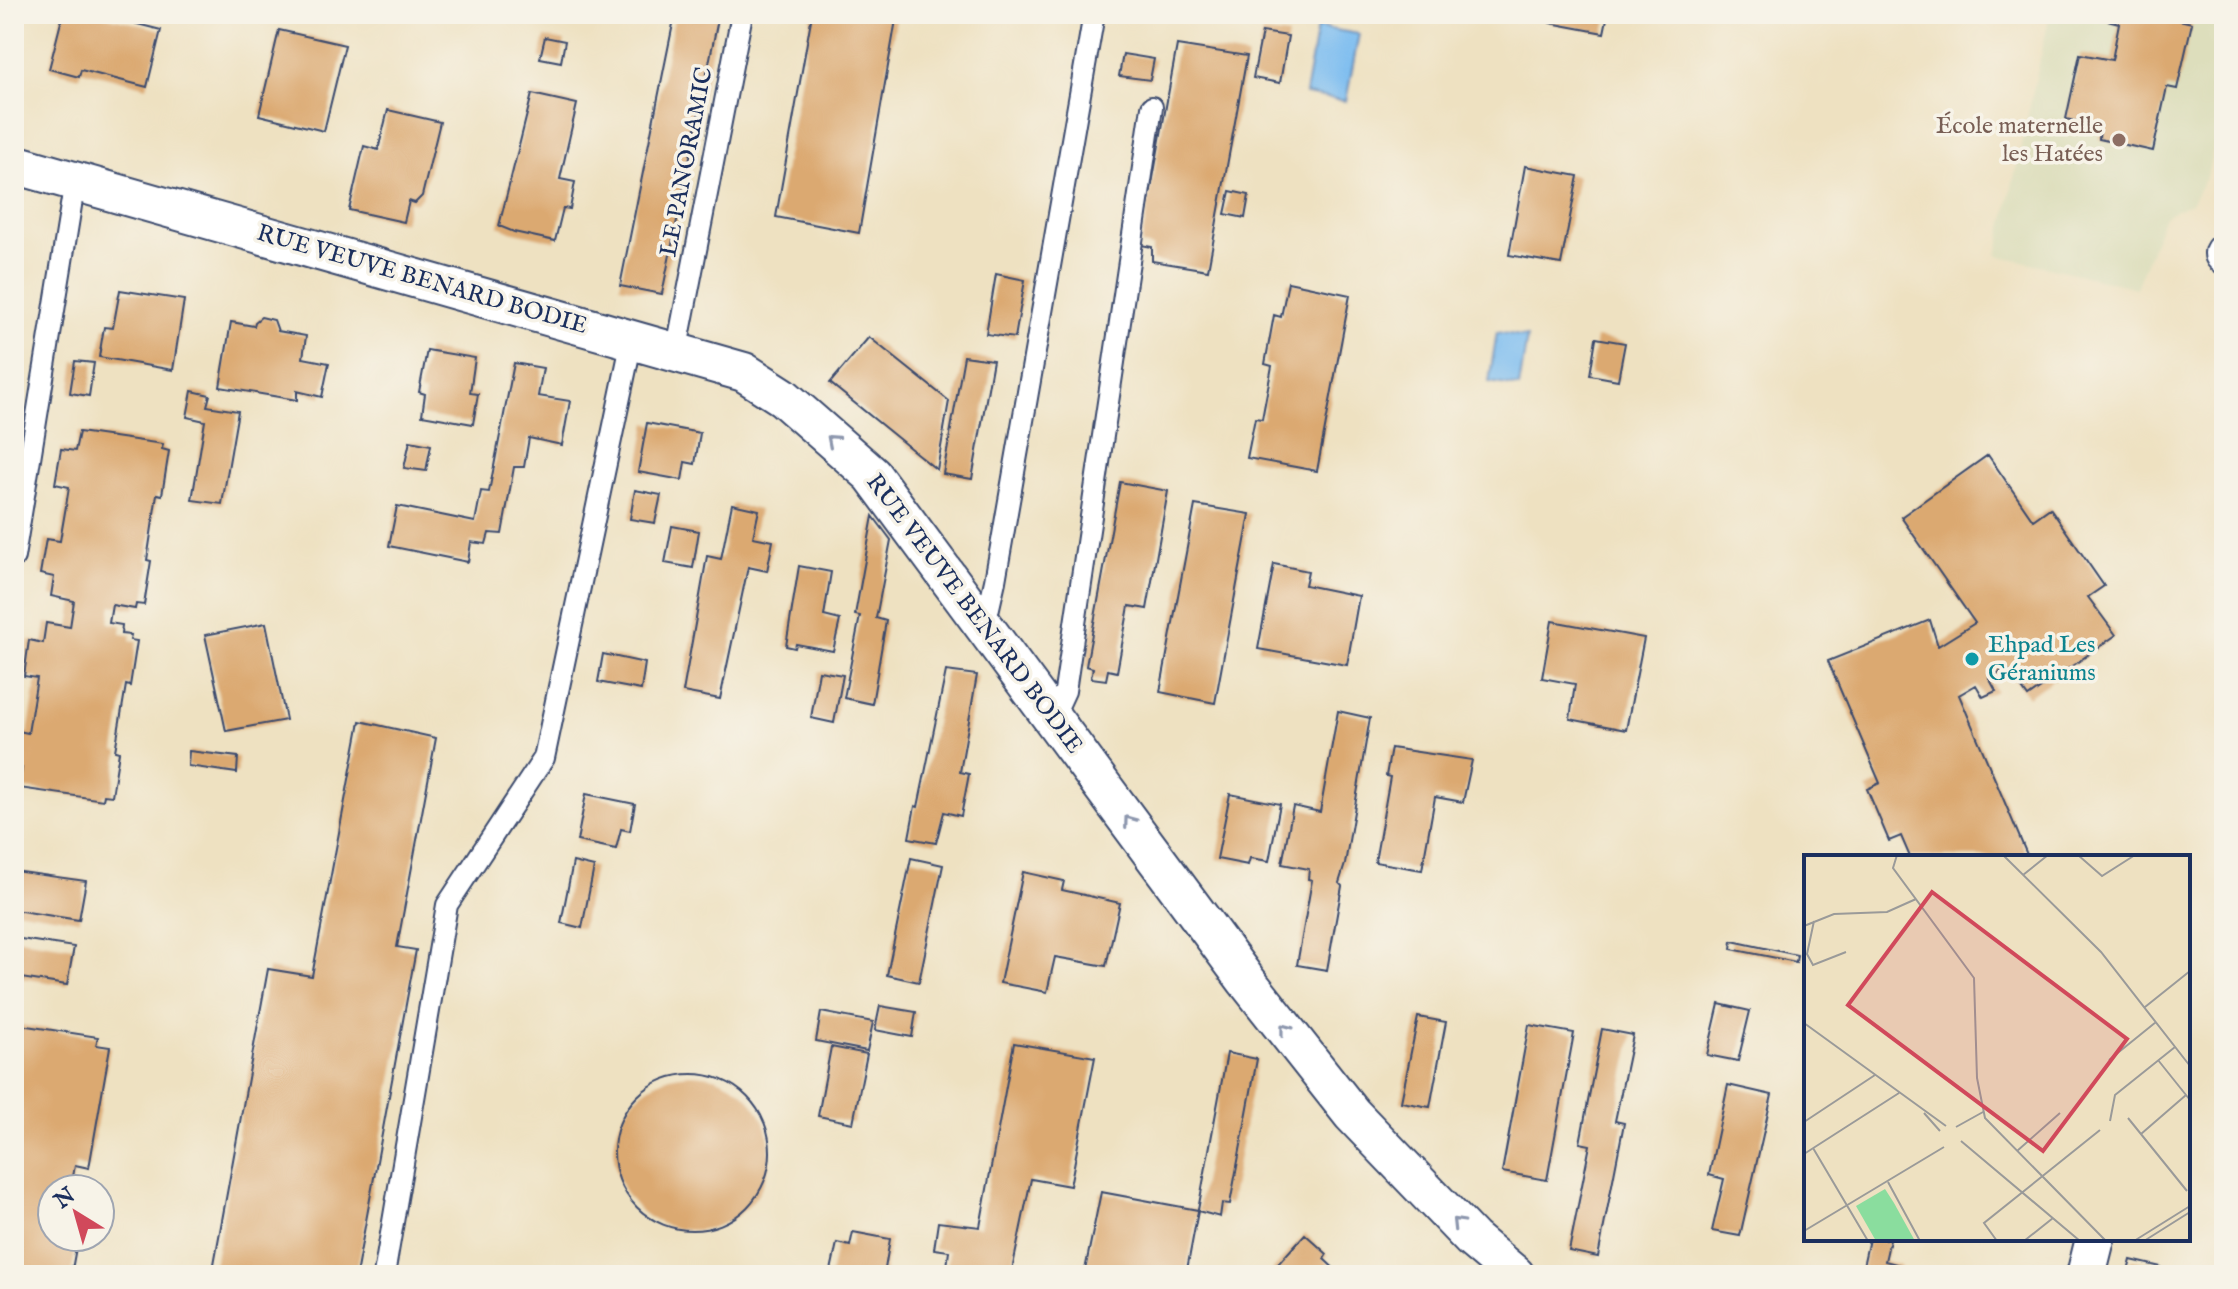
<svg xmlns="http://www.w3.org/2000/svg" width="2238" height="1289" font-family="'IM FELL English',serif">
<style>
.built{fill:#dddebc}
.water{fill:#7abcf0;stroke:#4a76a7;stroke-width:2}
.building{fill:#dba971}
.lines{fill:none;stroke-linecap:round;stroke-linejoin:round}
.lane-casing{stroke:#3b4a6d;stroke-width:24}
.street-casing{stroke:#3b4a6d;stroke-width:42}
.lane{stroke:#fff;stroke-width:20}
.street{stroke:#fff;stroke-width:38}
.oneway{stroke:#8d97ae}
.education-dot{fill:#8d6e63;stroke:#f7f3e8;stroke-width:3}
.culture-dot{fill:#0f9aa8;stroke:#f7f3e8;stroke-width:3}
.labels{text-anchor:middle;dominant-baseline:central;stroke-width:7;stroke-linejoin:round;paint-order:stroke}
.education-label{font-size:24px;fill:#785e54;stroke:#f7f3e8;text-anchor:end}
.street-label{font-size:24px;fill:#1b2f5e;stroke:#f7f3e8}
.culture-label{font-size:24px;fill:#0d838f;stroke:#f7f3e8;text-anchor:start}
.inset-road{fill:none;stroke:#9a9a99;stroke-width:2}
.view{fill:#d1495b;fill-opacity:0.15;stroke:#d1495b;stroke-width:4}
.inset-edge{fill:none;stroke:#1b2f5e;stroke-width:4}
</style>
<rect width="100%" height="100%" fill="#f7f3e8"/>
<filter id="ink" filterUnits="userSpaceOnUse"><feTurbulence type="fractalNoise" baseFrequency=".0125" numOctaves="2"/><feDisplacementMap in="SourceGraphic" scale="16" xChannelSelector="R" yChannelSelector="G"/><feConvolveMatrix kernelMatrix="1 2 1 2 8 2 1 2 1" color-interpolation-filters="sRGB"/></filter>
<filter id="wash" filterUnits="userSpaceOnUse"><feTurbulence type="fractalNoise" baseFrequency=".006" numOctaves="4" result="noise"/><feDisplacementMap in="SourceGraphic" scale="32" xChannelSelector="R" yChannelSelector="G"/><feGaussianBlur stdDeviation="1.8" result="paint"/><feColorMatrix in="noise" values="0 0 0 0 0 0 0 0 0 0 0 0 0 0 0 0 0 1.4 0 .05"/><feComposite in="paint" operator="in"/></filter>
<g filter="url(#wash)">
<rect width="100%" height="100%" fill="#eee1c1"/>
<path class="built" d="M 2050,14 L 2224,14 L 2224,105 L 2207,176 L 2191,203 L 2164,216 L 2136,288 L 1997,255 Z"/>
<path class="water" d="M 1317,27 L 1359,34 L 1346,101 L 1305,94 Z
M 1497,332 L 1527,337 L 1519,387 L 1489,382 Z"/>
<g id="blocks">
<path class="building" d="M 63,14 L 98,14 L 161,30 L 147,87 L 81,70 L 79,77 L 49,69 Z
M 675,14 L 719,14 L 662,294 L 620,286 Z
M 812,14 L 897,14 L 859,233 L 776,217 Z
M 1552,14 L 1608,14 L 1604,33 L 1550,23 Z
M 2084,14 L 2166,14 L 2166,17 L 2192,23 L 2177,89 L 2167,87 L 2153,151 L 2099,139 L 2100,127 L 2066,119 L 2080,54 L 2112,60 L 2119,23 Z
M 279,30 L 345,45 L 324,131 L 259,115 Z
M 1262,32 L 1288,36 L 1280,83 L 1253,78 Z
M 545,37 L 565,41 L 561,62 L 540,58 Z
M 1177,45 L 1247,56 L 1208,270 L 1152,261 L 1152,247 L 1141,245 Z
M 1123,54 L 1154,59 L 1150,80 L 1119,76 Z
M 532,94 L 577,104 L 560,179 L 575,182 L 570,209 L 563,208 L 555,241 L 514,232 L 499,226 Z
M 388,110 L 440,122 L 422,196 L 415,203 L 409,201 L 404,222 L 349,210 L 364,146 L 378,150 Z
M 1525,166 L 1578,176 L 1561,264 L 1509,255 Z
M 1230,191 L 1249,195 L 1245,218 L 1225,214 Z
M 996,274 L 1025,280 L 1015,338 L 986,334 Z
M 1288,282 L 1350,295 L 1317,471 L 1247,458 L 1255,418 L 1262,419 L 1272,366 L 1265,364 L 1274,315 L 1281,317 Z
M 120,290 L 184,300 L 173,370 L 99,357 L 104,327 L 113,328 Z
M 261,317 L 274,320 L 278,331 L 306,336 L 303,358 L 329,363 L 322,397 L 297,391 L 297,400 L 220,387 L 231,322 L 254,326 L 255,322 Z
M 869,337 L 949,401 L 937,470 L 830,383 Z
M 1596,338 L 1625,343 L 1618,380 L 1590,375 Z
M 427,350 L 475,358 L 470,393 L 478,394 L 473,424 L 422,415 L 425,394 L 419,392 Z
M 964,356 L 993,360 L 972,479 L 943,474 Z
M 75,361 L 94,363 L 89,396 L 70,393 Z
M 514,363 L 543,368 L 538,396 L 570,401 L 562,445 L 529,438 L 524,467 L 514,467 L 502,534 L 489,533 L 486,544 L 471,542 L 468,562 L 389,546 L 397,506 L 475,522 L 481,491 L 489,492 Z
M 192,391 L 210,395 L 207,406 L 238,411 L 222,504 L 192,500 L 205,421 L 187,417 Z
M 647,423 L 700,433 L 695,464 L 685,462 L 682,480 L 638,472 Z
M 79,432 L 163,444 L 162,449 L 169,451 L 162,495 L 157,494 L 147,560 L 151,561 L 144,605 L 136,604 L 135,609 L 112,605 L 109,623 L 122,625 L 121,634 L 131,635 L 130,640 L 137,641 L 130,686 L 126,685 L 115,751 L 119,752 L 112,796 L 104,795 L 103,800 L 19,788 L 22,768 L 14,767 L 14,730 L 28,733 L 37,678 L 24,676 L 29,640 L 43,643 L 46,623 L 70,627 L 74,601 L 51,596 L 54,577 L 40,574 L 46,539 L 60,541 L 66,506 L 69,487 L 55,484 L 61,449 L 75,451 Z
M 410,441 L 431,445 L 426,471 L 404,468 Z
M 1988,455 L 2033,520 L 2050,508 L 2104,586 L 2088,597 L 2116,635 L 2028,697 L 2007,668 L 1989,678 L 1996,691 L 1983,697 L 1976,685 L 1959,695 L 2028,857 L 1910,857 L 1901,836 L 1889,841 L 1867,789 L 1880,783 L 1828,661 L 1930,620 L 1938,646 L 1975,623 L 1901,517 Z
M 1120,482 L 1168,491 L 1147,609 L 1129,606 L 1117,672 L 1108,670 L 1106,680 L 1091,678 L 1093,668 L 1086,666 Z
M 635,490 L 661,495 L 655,523 L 630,519 Z
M 732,504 L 759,510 L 753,537 L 773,541 L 767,571 L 748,567 L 720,699 L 683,692 L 707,556 L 721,559 Z
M 1195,505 L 1250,514 L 1215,703 L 1160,692 Z
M 873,516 L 891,540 L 876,618 L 886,621 L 872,704 L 844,698 L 860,616 L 855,615 Z
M 672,526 L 699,531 L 693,568 L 665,563 Z
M 1274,564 L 1308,571 L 1305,585 L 1359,596 L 1347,665 L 1258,649 Z
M 799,566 L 831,572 L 824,616 L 840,620 L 833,651 L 796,644 L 795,648 L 786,646 Z
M 1552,621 L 1644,638 L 1626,730 L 1570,719 L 1575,684 L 1542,678 Z
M 266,623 L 286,720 L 226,731 L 205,635 Z
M 603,654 L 645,663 L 641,690 L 598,682 Z
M 819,671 L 843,675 L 834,723 L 811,718 Z
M 946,671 L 977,675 L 960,772 L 969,774 L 961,816 L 944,812 L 936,843 L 909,838 L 915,806 L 918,807 Z
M 1338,711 L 1370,718 L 1345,864 L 1339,883 L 1342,886 L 1327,970 L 1297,965 L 1312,880 L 1308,879 L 1309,869 L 1282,864 L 1293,806 L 1320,812 Z
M 360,721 L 436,738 L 397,947 L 416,950 L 356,1275 L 212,1275 L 268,969 L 312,976 Z
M 1391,748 L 1472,760 L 1463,802 L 1435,797 L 1422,870 L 1375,862 L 1390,777 L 1386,776 Z
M 189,751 L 238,757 L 237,773 L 188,766 Z
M 586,794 L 635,804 L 630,831 L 621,829 L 616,849 L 577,841 Z
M 1230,794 L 1280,804 L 1269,861 L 1250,858 L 1248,865 L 1217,859 Z
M 911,858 L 943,865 L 919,982 L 887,975 Z
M 573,862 L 594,867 L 582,928 L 561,923 Z
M 14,871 L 86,881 L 79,920 L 14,910 Z
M 1023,872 L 1064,881 L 1062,890 L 1120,903 L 1106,966 L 1055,957 L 1047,992 L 1000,983 Z
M 14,938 L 74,947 L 67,985 L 14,977 Z
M 1732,941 L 1797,955 L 1796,962 L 1731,949 Z
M 1719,1004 L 1750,1011 L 1738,1061 L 1707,1055 Z
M 880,1006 L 916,1012 L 912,1037 L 875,1030 Z
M 821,1012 L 873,1022 L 867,1051 L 816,1041 Z
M 1418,1017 L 1446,1022 L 1430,1107 L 1401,1102 Z
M 14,1024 L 98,1037 L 96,1045 L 110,1047 L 89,1168 L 75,1165 L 71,1189 L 52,1189 L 52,1237 L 78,1237 L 71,1275 L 14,1275 Z
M 1529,1025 L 1574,1033 L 1547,1180 L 1502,1172 Z
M 1602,1029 L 1633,1035 L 1615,1121 L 1624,1123 L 1598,1257 L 1569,1251 L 1590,1145 L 1580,1143 Z
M 1014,1043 L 1095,1057 L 1070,1186 L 1031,1179 L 1011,1275 L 946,1275 L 949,1251 L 934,1249 L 938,1222 L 980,1227 Z
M 831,1047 L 867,1054 L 853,1123 L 818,1116 Z
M 1227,1053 L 1257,1059 L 1230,1204 L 1222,1203 L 1220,1217 L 1198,1211 L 1186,1275 L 1084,1275 L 1101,1192 L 1198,1210 Z
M614 1152a78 78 0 1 1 156 0a78 78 0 1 1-156 0Z
M 1728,1085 L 1772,1095 L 1740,1236 L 1712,1231 L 1724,1179 L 1709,1175 Z
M 853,1232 L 890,1239 L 884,1275 L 830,1275 L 837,1243 L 850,1246 Z
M 1305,1234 L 1327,1254 L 1324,1259 L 1341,1275 L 1268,1275 Z
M 1869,1239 L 1890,1239 L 1885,1261 L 1900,1265 L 1898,1275 L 1861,1275 Z
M 2131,1260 L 2161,1267 L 2159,1275 L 2127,1275 Z"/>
</g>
</g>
<g filter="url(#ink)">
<use href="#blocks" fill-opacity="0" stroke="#3b4a6d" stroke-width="2"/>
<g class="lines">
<g class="lane-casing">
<path id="lane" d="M 676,353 L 742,14
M 14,557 L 75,181
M 985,625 L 995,581 L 1094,14
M 1053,717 L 1065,691 L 1152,107
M 384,1275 L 447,905 L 544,758 L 632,340"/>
</g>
<g class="street-casing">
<path id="street" d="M 14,164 L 744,372 L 783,397 L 872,475 L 1246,980 L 1352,1114 L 1472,1239 L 1515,1275
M 2224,254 L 2224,253
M 2086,1275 L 2095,1239"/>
</g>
<use href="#lane" class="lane"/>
<use href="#street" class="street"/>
</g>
<defs><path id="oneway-chevron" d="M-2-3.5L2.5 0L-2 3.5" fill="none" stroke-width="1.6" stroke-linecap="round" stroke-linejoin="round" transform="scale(2)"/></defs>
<g class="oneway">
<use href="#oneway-chevron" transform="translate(832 440) rotate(-139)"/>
<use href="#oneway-chevron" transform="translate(1129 821) rotate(-126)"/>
<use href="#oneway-chevron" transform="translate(1285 1029) rotate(-128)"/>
<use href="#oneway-chevron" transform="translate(1457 1223) rotate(-134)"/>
</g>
</g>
<circle class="education-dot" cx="2119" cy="140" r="8"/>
<circle class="culture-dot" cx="1972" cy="659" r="8"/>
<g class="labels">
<g class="education-label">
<text x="2103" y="126">École maternelle<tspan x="2103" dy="28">les Hatées</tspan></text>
</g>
<g class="street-label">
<text transform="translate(687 162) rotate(-79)">LE PANORAMIC</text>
<text transform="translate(422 280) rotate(16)">RUE VEUVE BENARD BODIE</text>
<text transform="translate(974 614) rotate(53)">RUE VEUVE BENARD BODIE</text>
</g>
<g class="culture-label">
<text x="1988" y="645">Ehpad Les<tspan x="1988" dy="28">Géraniums</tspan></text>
</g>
</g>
<g transform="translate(1804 855)">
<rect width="386" height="386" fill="#eee1c1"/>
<path d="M 81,334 L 90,348 L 111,386 L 72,386 L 52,351 Z" fill="#8add9e"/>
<path class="inset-road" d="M 93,0 L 89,13 L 170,123 L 173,223 L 181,263 L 302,386M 199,0 L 297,97 L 386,211M 274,0 L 298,21 L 331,0M 219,20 L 244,0M 10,66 L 3,99 L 9,110 L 42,97M 0,71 L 30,59 L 83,57 L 112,44M 341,152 L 386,116M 0,168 L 142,271M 305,205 L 352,167M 354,205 L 386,245M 120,258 L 136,276M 324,263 L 383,336M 306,266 L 311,240 L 371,192M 0,267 L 71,220M 152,272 L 179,257M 337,279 L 382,240M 157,286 L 276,386M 9,293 L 64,386M 213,296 L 256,258M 0,299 L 95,238M 84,327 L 116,386M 0,376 L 140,292M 193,386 L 180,368 L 296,275M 220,386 L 249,363M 330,386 L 386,351M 340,386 L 386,357"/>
<path class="view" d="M 128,37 L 323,184 L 239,296 L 44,150 Z"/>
<rect width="386" height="386" class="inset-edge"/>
</g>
<rect width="2238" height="1289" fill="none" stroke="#f7f3e8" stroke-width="48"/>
<g transform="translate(76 1213) rotate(323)"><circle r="38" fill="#f7f3e8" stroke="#9fa5b1" stroke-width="2"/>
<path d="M0-6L14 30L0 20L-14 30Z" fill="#d1495b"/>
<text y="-12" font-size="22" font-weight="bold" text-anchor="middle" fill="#1b2f5e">N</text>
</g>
</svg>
